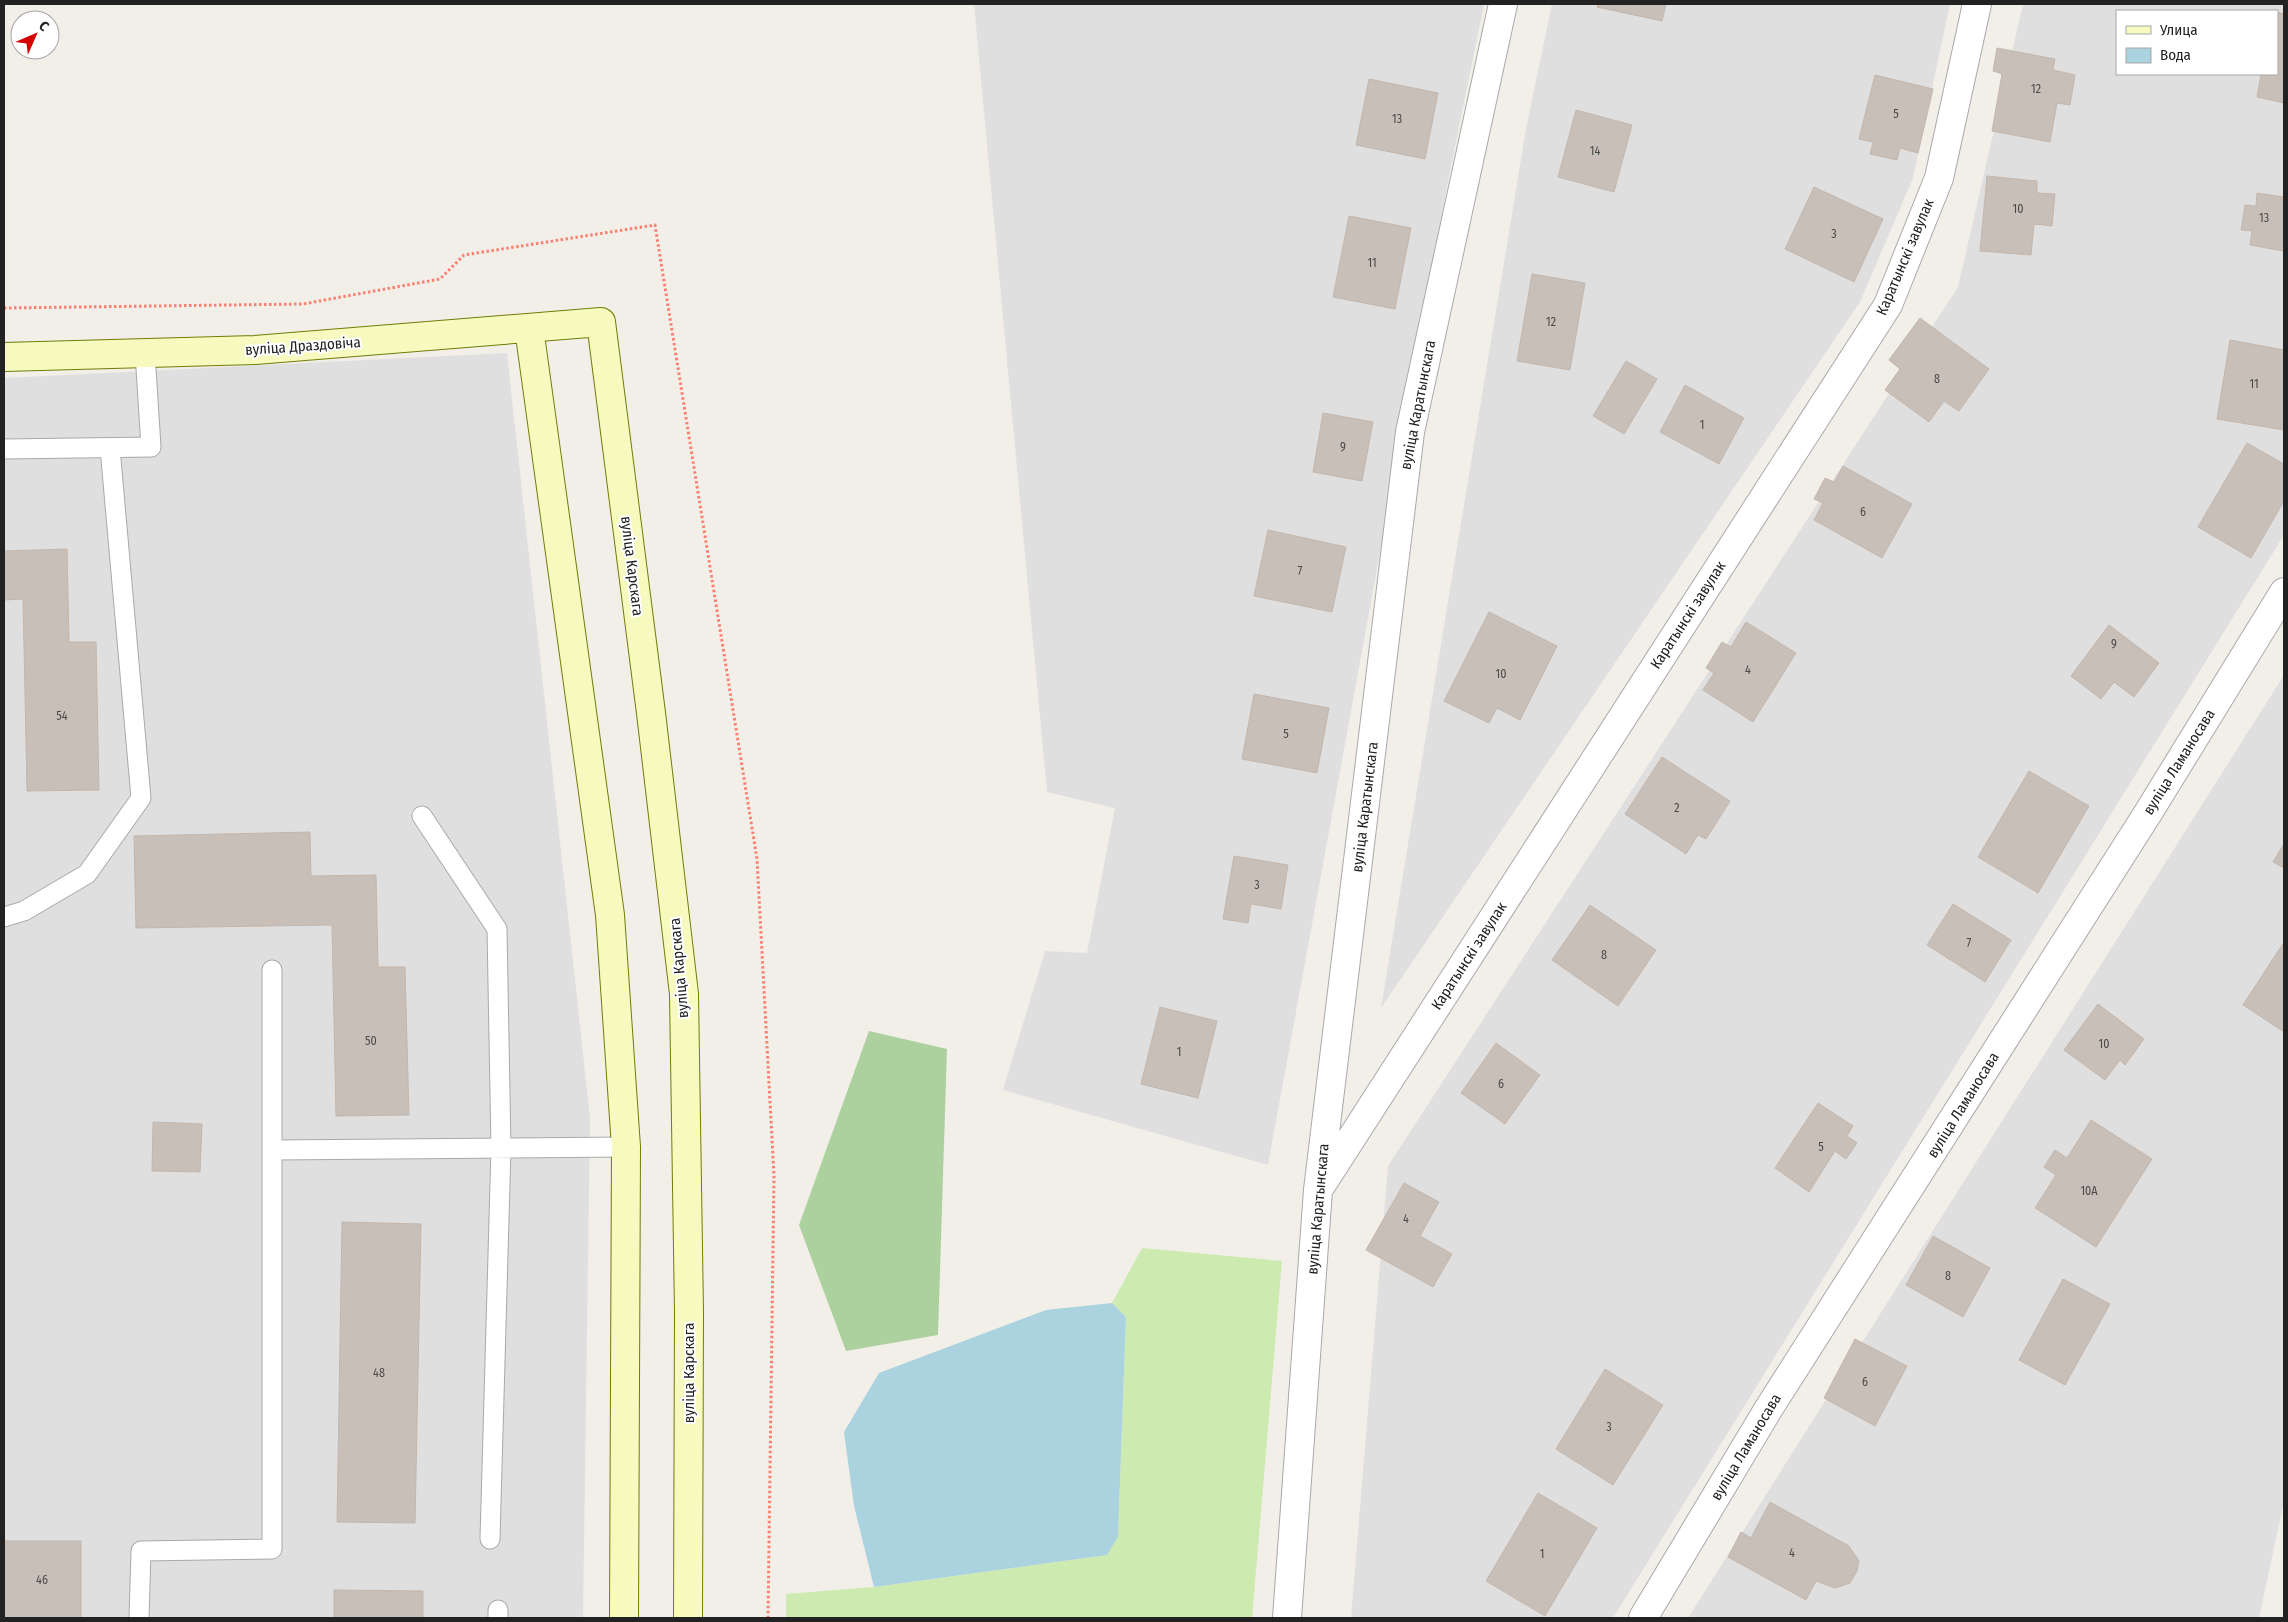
<svg xmlns="http://www.w3.org/2000/svg" width="2288" height="1622" font-family="'Fira Sans Condensed',sans-serif">
<style>
.residential{fill:#e0dfdf;fill-rule:evenodd}
.grass{fill:#cdebb0}
.forest{fill:#add19e}
.water{fill:#aad3df}
.building{fill:#c7bfb8;stroke:#c4b6ab}
.lines{fill:none;stroke-linecap:round;stroke-linejoin:round}
.lane-casing{stroke:#a9a9a9;stroke-width:21}
.street-casing{stroke:#a9a9a9;stroke-width:30}
.secondary-casing{stroke:#707d05;stroke-width:30}
.path{stroke:#fa8072;stroke-width:3;stroke-dasharray:2.5 2.5;stroke-linecap:butt}
.lane{stroke:#fff;stroke-width:19}
.street{stroke:#fff;stroke-width:28}
.secondary{stroke:#f7fabf;stroke-width:28}
.labels{text-anchor:middle;dominant-baseline:central;stroke-width:4;stroke-linejoin:round;paint-order:stroke}
.number-label{font-size:12px;fill:#4b4948}
.street-label{font-size:15px;fill:#222;stroke:#fff}
</style>
<rect width="100%" height="100%" fill="#f2efe9"/>
<path class="residential" d="M 974,4 L 1484,4 L 1448,181 L 1268,1165 L 1003,1090 L 1045,951 L 1087,953 L 1115,808 L 1047,792 Z
M 1552,4 L 1950,4 L 1913,178 L 1860,302 L 1381,1008 L 1526,129 Z
M 2023,4 L 2284,4 L 2284,535 L 1613,1618 L 1351,1618 L 1388,1166 L 1958,287 ZM 2117,11 L 2277,11 L 2277,74 L 2117,74 Z
M 507,353 L 590,1118 L 583,1618 L 4,1618 L 4,378 Z
M 2284,675 L 2284,1501 L 2259,1618 L 1688,1618 Z"/>
<path class="grass" d="M 1142,1248 L 1282,1261 L 1252,1618 L 786,1618 L 786,1594 L 874,1587 L 1107,1555 L 1118,1537 L 1126,1317 L 1112,1303 Z"/>
<path class="forest" d="M 869,1031 L 947,1049 L 938,1335 L 846,1351 L 799,1225 Z"/>
<path class="water" d="M 1112,1303 L 1126,1317 L 1118,1537 L 1107,1555 L 874,1587 L 854,1506 L 844,1432 L 879,1373 L 1046,1310 Z"/>
<path class="building" d="M 1598,4 L 1666,4 L 1662,21 L 1597,7 Z
M 2277,12 L 2284,14 L 2284,103 L 2257,97 L 2261,74 L 2277,74 Z
M 1997,48 L 2055,59 L 2053,70 L 2075,75 L 2070,105 L 2057,103 L 2050,142 L 1992,131 L 2002,74 L 1993,71 Z
M 1875,75 L 1933,89 L 1918,153 L 1900,148 L 1897,160 L 1870,154 L 1873,142 L 1859,139 Z
M 1369,79 L 1438,93 L 1425,159 L 1356,145 Z
M 1576,110 L 1632,125 L 1614,192 L 1558,177 Z
M 1987,176 L 2037,181 L 2037,193 L 2055,194 L 2052,226 L 2034,224 L 2031,255 L 1980,251 Z
M 1814,187 L 1883,219 L 1854,282 L 1785,249 Z
M 2257,193 L 2284,197 L 2284,251 L 2250,245 L 2252,231 L 2241,230 L 2245,205 L 2256,206 Z
M 1349,216 L 1411,228 L 1395,309 L 1333,297 Z
M 1532,274 L 1585,283 L 1570,370 L 1517,361 Z
M 1920,318 L 1989,369 L 1959,411 L 1944,401 L 1929,422 L 1885,390 L 1900,369 L 1889,360 Z
M 2230,340 L 2284,350 L 2284,430 L 2217,419 Z
M 1626,361 L 1657,379 L 1624,434 L 1593,416 Z
M 1685,385 L 1744,418 L 1719,464 L 1660,432 Z
M 1323,413 L 1373,422 L 1362,481 L 1313,472 Z
M 2247,443 L 2284,464 L 2284,501 L 2251,558 L 2198,527 Z
M 1843,466 L 1912,504 L 1882,558 L 1814,520 L 1823,503 L 1814,499 L 1825,478 L 1834,482 Z
M 1268,530 L 1346,547 L 1332,612 L 1254,596 Z
M 67,549 L 69,642 L 96,642 L 99,790 L 27,791 L 23,599 L 4,600 L 4,551 Z
M 1489,612 L 1557,646 L 1520,720 L 1497,708 L 1489,723 L 1444,701 Z
M 1746,622 L 1796,653 L 1753,722 L 1703,690 L 1714,673 L 1706,668 L 1722,642 L 1731,647 Z
M 2109,625 L 2159,663 L 2134,697 L 2114,682 L 2101,699 L 2071,676 Z
M 1254,694 L 1329,708 L 1317,773 L 1242,759 Z
M 1662,757 L 1730,801 L 1706,839 L 1698,835 L 1686,854 L 1625,814 Z
M 2029,771 L 2089,806 L 2038,893 L 1978,857 Z
M 310,832 L 311,876 L 376,875 L 378,967 L 405,967 L 409,1115 L 336,1116 L 332,925 L 136,928 L 134,836 Z
M 2284,844 L 2284,868 L 2273,862 Z
M 1234,856 L 1288,865 L 1281,909 L 1251,904 L 1248,923 L 1223,919 Z
M 1953,904 L 2011,940 L 1985,982 L 1927,945 Z
M 1590,905 L 1656,950 L 1618,1006 L 1552,960 Z
M 2284,942 L 2284,1032 L 2243,1005 Z
M 2098,1004 L 2144,1039 L 2125,1065 L 2120,1060 L 2105,1080 L 2064,1050 Z
M 1160,1007 L 1217,1021 L 1198,1098 L 1141,1084 Z
M 1496,1043 L 1540,1075 L 1505,1124 L 1461,1093 Z
M 1818,1103 L 1853,1126 L 1847,1136 L 1857,1143 L 1846,1159 L 1835,1151 L 1809,1192 L 1775,1168 Z
M 2091,1120 L 2152,1159 L 2096,1247 L 2035,1208 L 2056,1175 L 2044,1167 L 2055,1150 L 2067,1158 Z
M 153,1122 L 202,1124 L 200,1172 L 152,1171 Z
M 1404,1183 L 1439,1202 L 1420,1236 L 1452,1254 L 1433,1287 L 1366,1250 Z
M 342,1222 L 421,1224 L 415,1523 L 337,1522 Z
M 1933,1236 L 1990,1268 L 1963,1317 L 1906,1285 Z
M 2063,1279 L 2110,1304 L 2065,1385 L 2019,1360 Z
M 1855,1339 L 1907,1366 L 1875,1426 L 1824,1398 Z
M 1605,1369 L 1663,1405 L 1613,1485 L 1556,1449 Z
M 1538,1493 L 1597,1528 L 1545,1616 L 1486,1581 Z
M 1770,1502 L 1849,1546 L 1859,1561 L 1857,1571 L 1850,1583 L 1835,1588 L 1816,1581 L 1806,1600 L 1728,1557 L 1741,1532 L 1751,1538 Z
M 4,1541 L 81,1541 L 81,1618 L 4,1618 Z
M 334,1590 L 423,1591 L 423,1618 L 334,1618 Z"/>
<g class="lines">
<g class="lane-casing">
<path id="lane" d="M 4,449 L 151,447 L 145,353
M 422,816 L 497,929 L 501,1148 L 490,1539
M 4,917 L 24,911 L 87,874 L 141,798 L 110,448
M 273,1150 L 626,1147
M 139,1618 L 141,1551 L 272,1549 L 272,970
M 498,1618 L 498,1610"/>
</g>
<g class="street-casing">
<path id="street" d="M 1322,1184 L 1888,305 L 1939,178 L 1977,4
M 1287,1618 L 1318,1190 L 1410,432 L 1503,4
M 1643,1618 L 1769,1408 L 2148,813 L 2284,592"/>
</g>
<g class="secondary-casing">
<path id="secondary" d="M 529,328 L 610,915 L 626,1147 L 624,1618
M 4,357 L 255,350 L 601,322 L 651,713 L 684,994 L 689,1312 L 688,1618"/>
</g>
<path class="path" d="M 4,308 L 303,304 L 440,279 L 464,255 L 655,225 L 757,859 L 774,1176 L 768,1618"/>
<use href="#lane" class="lane"/>
<use href="#street" class="street"/>
<use href="#secondary" class="secondary"/>
</g>
<g class="labels">
<g class="number-label">
<text x="2036" y="89">12</text>
<text x="1896" y="114">5</text>
<text x="1397" y="119">13</text>
<text x="1595" y="151">14</text>
<text x="2018" y="209">10</text>
<text x="2264" y="218">13</text>
<text x="1834" y="234">3</text>
<text x="1372" y="263">11</text>
<text x="1551" y="322">12</text>
<text x="1937" y="379">8</text>
<text x="2254" y="384">11</text>
<text x="1702" y="425">1</text>
<text x="1343" y="447">9</text>
<text x="1863" y="512">6</text>
<text x="1300" y="571">7</text>
<text x="2114" y="644">9</text>
<text x="1748" y="670">4</text>
<text x="1501" y="674">10</text>
<text x="62" y="716">54</text>
<text x="1286" y="734">5</text>
<text x="1677" y="808">2</text>
<text x="1257" y="885">3</text>
<text x="1969" y="943">7</text>
<text x="1604" y="955">8</text>
<text x="371" y="1041">50</text>
<text x="2104" y="1044">10</text>
<text x="1179" y="1052">1</text>
<text x="1501" y="1084">6</text>
<text x="1821" y="1147">5</text>
<text x="2089" y="1191">10А</text>
<text x="1406" y="1219">4</text>
<text x="1948" y="1276">8</text>
<text x="379" y="1373">48</text>
<text x="1865" y="1382">6</text>
<text x="1609" y="1427">3</text>
<text x="1792" y="1553">4</text>
<text x="1542" y="1554">1</text>
<text x="42" y="1580">46</text>
</g>
<g class="street-label">
<text transform="translate(1905 257) rotate(-67)">Каратынскі завулак</text>
<text transform="translate(303 346) rotate(-4)">вуліца Драздовіча</text>
<text transform="translate(1418 405) rotate(-79)">вуліца Каратынскага</text>
<text transform="translate(632 566) rotate(83)">вуліца Карскага</text>
<text transform="translate(1688 615) rotate(-57)">Каратынскі завулак</text>
<text transform="translate(2179 762) rotate(-58)">вуліца Ламаносава</text>
<text transform="translate(1365 807) rotate(-83)">вуліца Каратынскага</text>
<text transform="translate(1469 956) rotate(-57)">Каратынскі завулак</text>
<text transform="translate(679 968) rotate(-95)">вуліца Карскага</text>
<text transform="translate(1963 1105) rotate(-58)">вуліца Ламаносава</text>
<text transform="translate(1318 1209) rotate(-85)">вуліца Каратынскага</text>
<text transform="translate(689 1373) rotate(-90)">вуліца Карскага</text>
<text transform="translate(1746 1447) rotate(-59)">вуліца Ламаносава</text>
</g>
</g>
<rect width="2288" height="1622" fill="none" stroke="#222222" stroke-width="10"/>
<rect x="2116" y="10" width="162" height="65" fill="#ffffff" stroke="#a7a7a7"/>
<rect x="2126" y="26" width="25" height="8" fill="#f7fabf" stroke="#a7a7a7"/>
<text x="2160" y="35" font-size="15" fill="#222222">Улица</text>
<rect x="2126" y="48" width="25" height="15" fill="#aad3df" stroke="#a7a7a7"/>
<text x="2160" y="60" font-size="15" fill="#222222">Вода</text>
<g transform="translate(35 35) rotate(45)"><circle r="24" fill="#ffffff" stroke="#a7a7a7"/>
<path d="M0-4L9 19L0 12L-9 19Z" fill="#d40000"/>
<text y="-8" font-size="14" font-weight="bold" text-anchor="middle" fill="#222222">С</text>
</g>
</svg>
